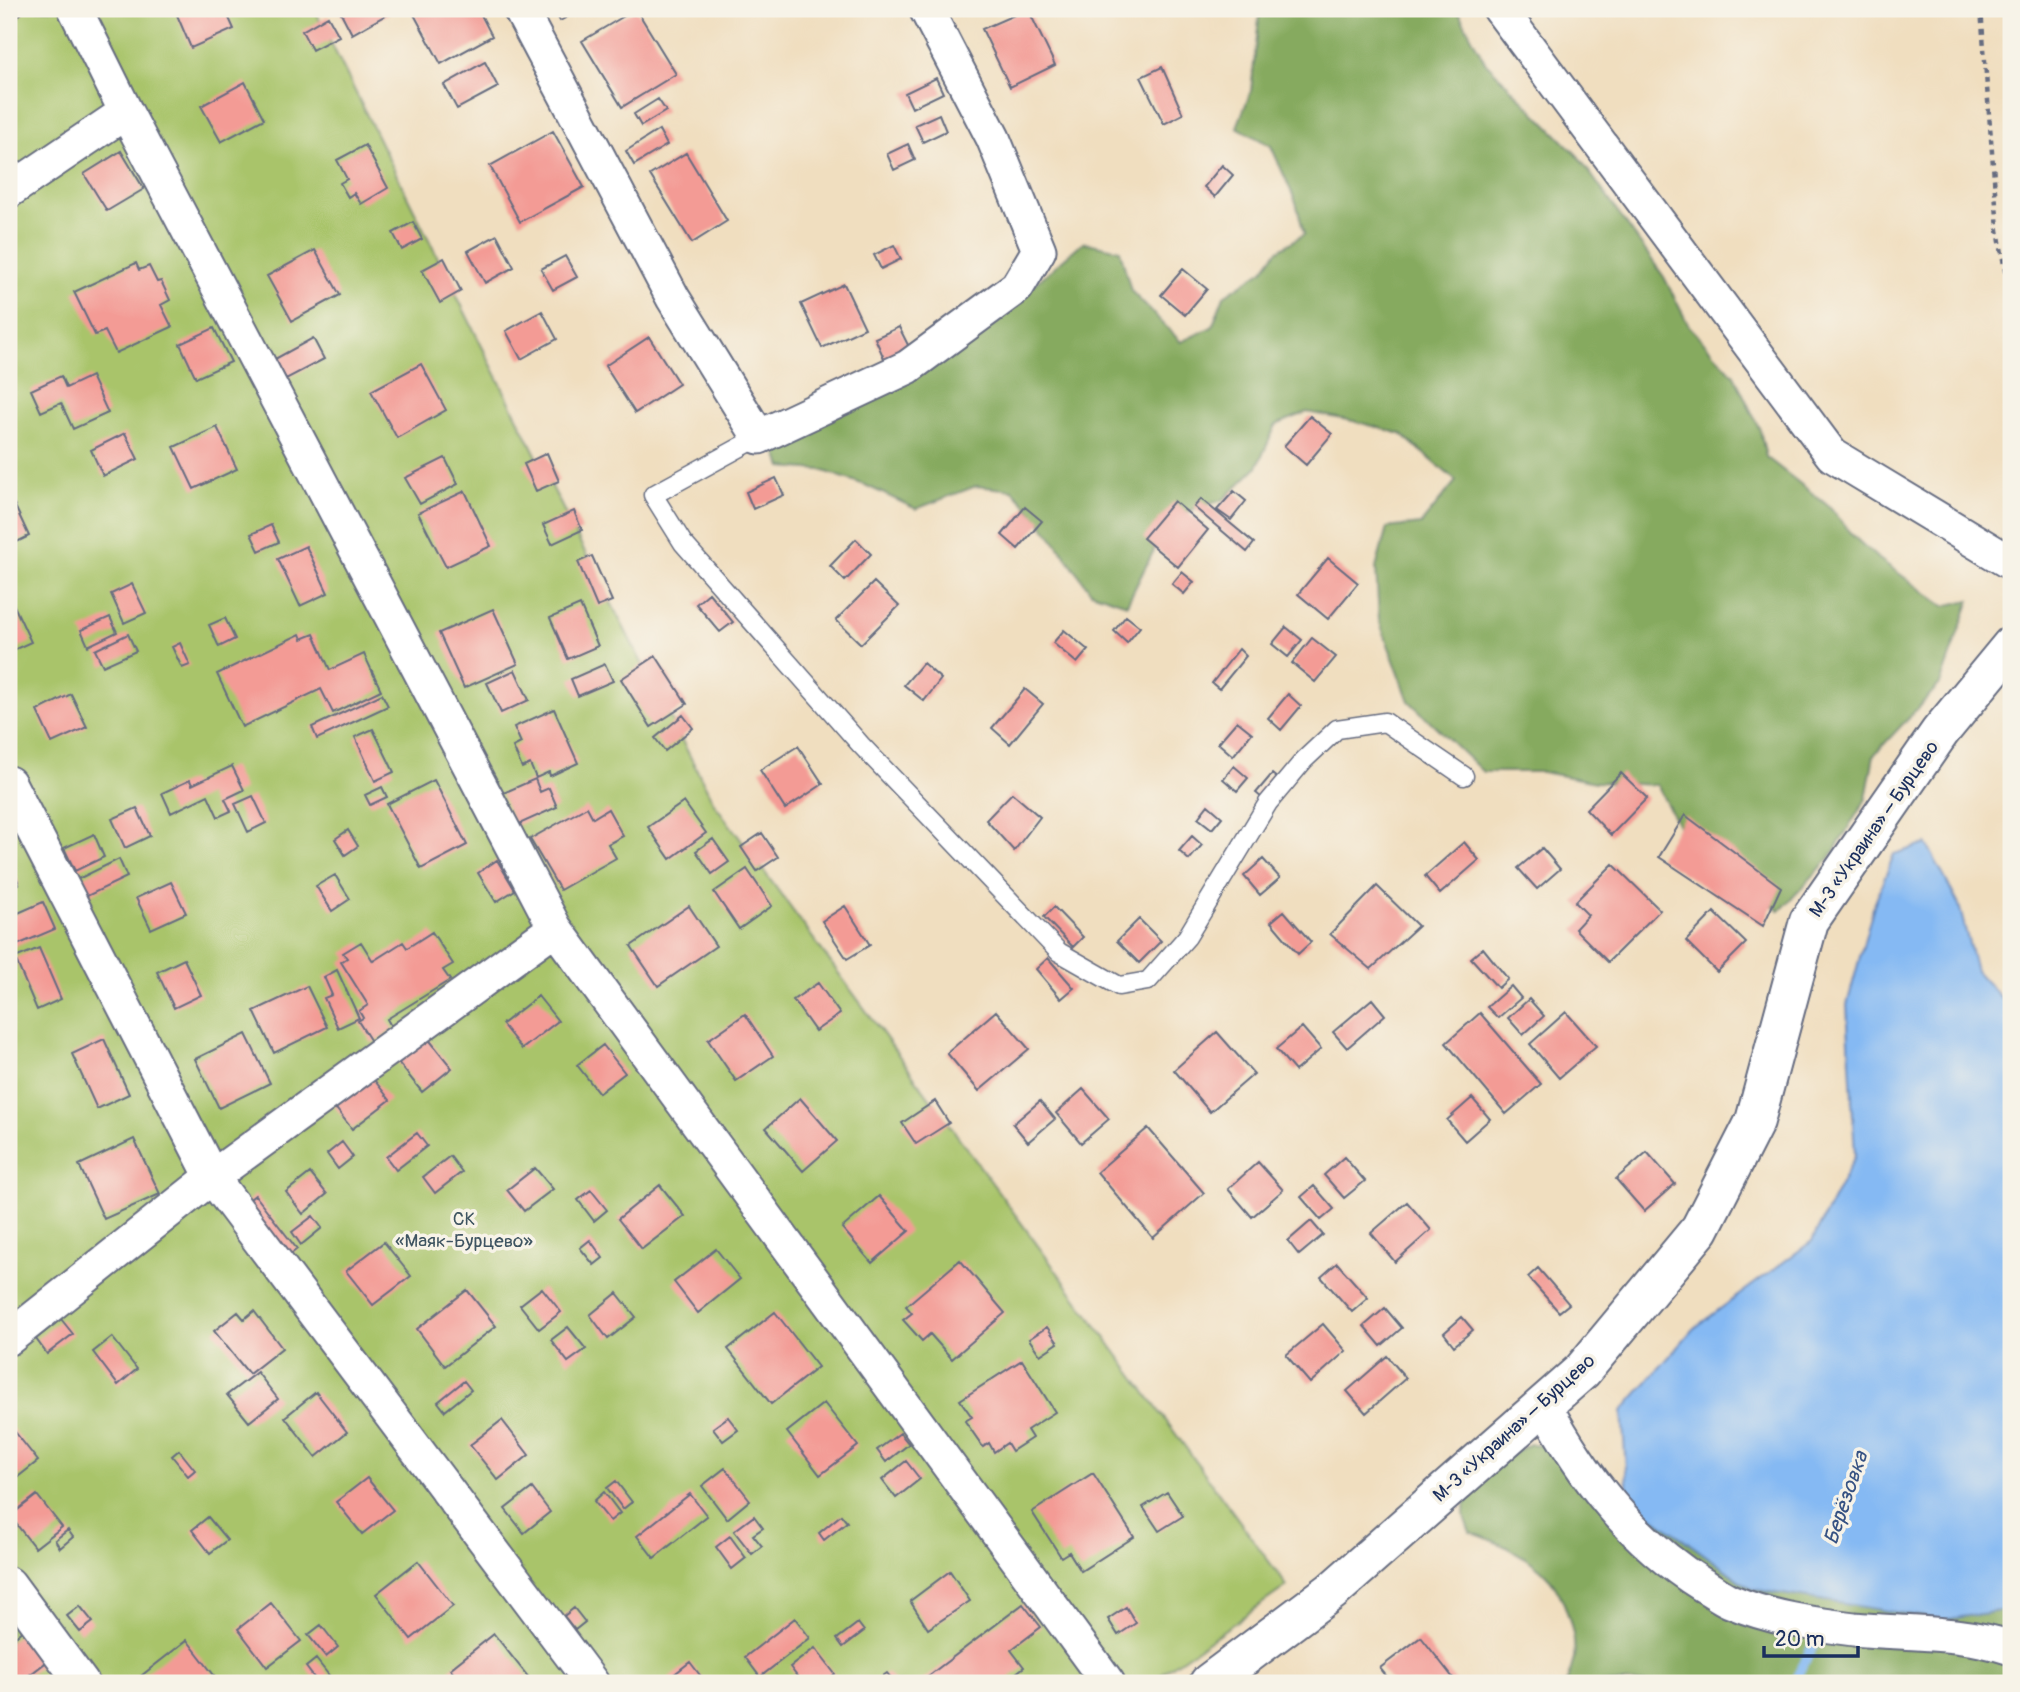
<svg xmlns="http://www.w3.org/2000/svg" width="2020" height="1692" font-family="Pangolin,sans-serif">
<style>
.green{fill:#a9c46b;stroke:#627a64;stroke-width:2}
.forest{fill:#86aa5f;stroke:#506c5e;stroke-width:2}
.water{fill:#85b9f3;stroke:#5074a8;stroke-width:2}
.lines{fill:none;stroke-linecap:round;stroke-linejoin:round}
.stream{stroke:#85b9f3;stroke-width:10}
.building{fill:#f39b95}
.service-casing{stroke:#666c80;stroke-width:21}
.minor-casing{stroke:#666c80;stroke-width:37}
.tertiary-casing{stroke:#666c80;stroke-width:42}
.path{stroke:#666c80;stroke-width:4.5;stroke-dasharray:5 5;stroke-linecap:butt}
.service{stroke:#fff;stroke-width:18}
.minor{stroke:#fff;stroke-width:33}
.tertiary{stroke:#fff;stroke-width:38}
.labels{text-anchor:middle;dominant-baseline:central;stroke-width:7;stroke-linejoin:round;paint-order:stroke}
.street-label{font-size:19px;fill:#1b2f5e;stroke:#f7f3e8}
.park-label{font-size:19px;fill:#3e5461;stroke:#f7f3e8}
.water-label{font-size:21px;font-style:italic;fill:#365283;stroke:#f7f3e8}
</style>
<rect width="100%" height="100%" fill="#f7f3e8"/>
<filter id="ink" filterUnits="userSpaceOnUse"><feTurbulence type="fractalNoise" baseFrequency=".0143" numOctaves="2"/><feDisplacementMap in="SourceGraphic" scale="14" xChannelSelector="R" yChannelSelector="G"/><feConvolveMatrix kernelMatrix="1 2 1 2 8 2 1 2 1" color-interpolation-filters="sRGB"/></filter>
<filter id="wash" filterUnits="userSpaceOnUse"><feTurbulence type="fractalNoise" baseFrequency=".00686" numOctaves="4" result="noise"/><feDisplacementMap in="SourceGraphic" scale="28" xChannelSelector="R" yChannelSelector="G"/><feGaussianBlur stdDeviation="1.57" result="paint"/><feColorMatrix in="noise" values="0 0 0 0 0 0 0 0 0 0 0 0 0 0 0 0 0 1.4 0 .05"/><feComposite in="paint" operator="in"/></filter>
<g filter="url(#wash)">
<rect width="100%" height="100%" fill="#f0debf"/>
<path class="green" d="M 9,9 L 314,9 L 571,525 L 714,803 L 1287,1586 L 1148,1683 L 9,1683 Z"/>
<path class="forest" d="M 1260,9 L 1457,9 L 1485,62 L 1578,156 L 1664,277 L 1689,326 L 1734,375 L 1760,430 L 1766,457 L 1831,508 L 1851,534 L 1875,556 L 1944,606 L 1970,600 L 1940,684 L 1874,755 L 1866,799 L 1830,858 L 1780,911 L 1684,837 L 1657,785 L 1596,782 L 1542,772 L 1483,772 L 1409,701 L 1379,620 L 1376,568 L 1387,528 L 1421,524 L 1456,481 L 1401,434 L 1358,422 L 1307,412 L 1276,425 L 1257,467 L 1223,500 L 1198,507 L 1163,525 L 1154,550 L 1127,604 L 1091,592 L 1050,534 L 1013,490 L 976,486 L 916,509 L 865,485 L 821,470 L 782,467 L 775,447 L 982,330 L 1083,242 L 1120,250 L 1131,291 L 1181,342 L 1212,327 L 1224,296 L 1263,270 L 1277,251 L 1304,234 L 1296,202 L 1271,146 L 1237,127 L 1251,91 Z
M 1530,1444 L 1553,1445 L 1578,1456 L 1628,1499 L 1943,1620 L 2011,1609 L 2011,1683 L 1566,1683 C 1569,1675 1573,1665 1574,1657 C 1577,1636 1564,1595 1550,1579 C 1530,1556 1499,1542 1470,1532 C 1468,1526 1463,1518 1464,1512 C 1467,1479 1504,1458 1530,1444 Z"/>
<path class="water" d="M 1927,844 L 1959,905 L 1976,971 L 2011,1009 L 2011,1609 L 1943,1620 L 1752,1589 L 1628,1499 L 1622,1411 L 1693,1329 L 1812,1241 L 1855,1156 L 1847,1005 L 1873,908 L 1894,854 Z"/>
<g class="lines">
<path class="stream" d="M 1794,1683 L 1820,1632"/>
</g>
<g id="blocks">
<path class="building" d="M 9,9 L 27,9 L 9,23 Z
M 191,9 L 225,9 L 234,29 L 191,48 L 177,15 Z
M 339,9 L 391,9 L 393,11 L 352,34 Z
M 411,9 L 478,9 L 492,36 L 441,64 Z
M 553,9 L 581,9 L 560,21 Z
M 636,9 L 676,74 L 622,107 L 582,41 Z
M 1028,9 L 1055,65 L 1010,87 L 982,29 Z
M 328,16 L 339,36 L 312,50 L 302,31 Z
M 485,62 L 498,87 L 457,109 L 444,85 Z
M 1162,67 L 1183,114 L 1164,124 L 1141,77 Z
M 936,78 L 943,93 L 912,108 L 905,93 Z
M 245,82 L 264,119 L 221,142 L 201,106 Z
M 658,99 L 666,111 L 641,126 L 634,114 Z
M 939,114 L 946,131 L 923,142 L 915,125 Z
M 659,130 L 667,145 L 634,165 L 626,151 Z
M 553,131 L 584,187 L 520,222 L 490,166 Z
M 908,144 L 915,160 L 894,170 L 887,154 Z
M 365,145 L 388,188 L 361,204 L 354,193 L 348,197 L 340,183 L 347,179 L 337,160 Z
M 121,151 L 144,189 L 107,211 L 84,174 Z
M 686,153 L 727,221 L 692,243 L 650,175 Z
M 1222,165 L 1233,175 L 1215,197 L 1204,187 Z
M 413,222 L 422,239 L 402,250 L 393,233 Z
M 497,235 L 514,267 L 485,283 L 468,251 Z
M 894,245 L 901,259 L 881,269 L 874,255 Z
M 315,250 L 340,295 L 292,321 L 267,276 Z
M 565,256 L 577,277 L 553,290 L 541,269 Z
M 444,258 L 461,291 L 440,303 L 422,270 Z
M 136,263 L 139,270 L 149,266 L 157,282 L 161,281 L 170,300 L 161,305 L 172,327 L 116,353 L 105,331 L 95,335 L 74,292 Z
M 1183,269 L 1207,289 L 1185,315 L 1161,295 Z
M 844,284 L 865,328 L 822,348 L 801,304 Z
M 542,311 L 557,339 L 521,359 L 506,331 Z
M 899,327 L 911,351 L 886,363 L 875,338 Z
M 214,328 L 231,362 L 196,378 L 180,344 Z
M 649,337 L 679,384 L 635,413 L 605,366 Z
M 313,338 L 324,359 L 286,379 L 275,359 Z
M 421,364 L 446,410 L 397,438 L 371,391 Z
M 61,376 L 66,388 L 91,376 L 108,413 L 73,429 L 61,403 L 41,412 L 31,390 Z
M 1310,416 L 1332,434 L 1306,465 L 1284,446 Z
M 217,427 L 237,469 L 194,489 L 174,447 Z
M 125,433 L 138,459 L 103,476 L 91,450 Z
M 547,453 L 559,481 L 536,491 L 524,464 Z
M 445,458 L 458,484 L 420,504 L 405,478 Z
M 776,478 L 784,495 L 753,509 L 746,492 Z
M 465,491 L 491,546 L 446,567 L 418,513 Z
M 1234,491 L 1246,501 L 1231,520 L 1217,510 Z
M 1201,499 L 1254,543 L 1247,552 L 1194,507 Z
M 1174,501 L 1208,530 L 1178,567 L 1143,538 Z
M 14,504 L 29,536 L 9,546 L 9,507 Z
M 1025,507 L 1042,521 L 1018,549 L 1002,535 Z
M 574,511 L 582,530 L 552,544 L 543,525 Z
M 271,525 L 279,542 L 259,551 L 251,534 Z
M 856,539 L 871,554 L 845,581 L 830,566 Z
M 306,546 L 328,593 L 300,606 L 278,559 Z
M 592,556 L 612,601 L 597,607 L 578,562 Z
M 1328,558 L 1358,583 L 1328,619 L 1298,594 Z
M 1182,572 L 1194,582 L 1184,594 L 1172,584 Z
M 874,582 L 899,606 L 861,644 L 836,620 Z
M 132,584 L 146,613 L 124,623 L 111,594 Z
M 709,593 L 733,622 L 720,632 L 696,604 Z
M 9,595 L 31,642 L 9,652 Z
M 580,605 L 598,646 L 568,659 L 550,618 Z
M 493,609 L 518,664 L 464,688 L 439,633 Z
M 1126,616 L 1140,627 L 1127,643 L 1114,631 Z
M 110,617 L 117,632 L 88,646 L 81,630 Z
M 225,618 L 235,639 L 219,647 L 209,625 Z
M 1286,627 L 1302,640 L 1288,657 L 1272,644 Z
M 1064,630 L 1088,650 L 1077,663 L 1053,643 Z
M 128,634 L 136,651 L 103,666 L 95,650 Z
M 300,634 L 302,639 L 314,634 L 330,670 L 364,654 L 381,690 L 333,713 L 321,689 L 242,727 L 217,674 Z
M 1312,638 L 1336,657 L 1315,682 L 1292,663 Z
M 180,643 L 190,665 L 182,668 L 172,647 Z
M 1239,649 L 1246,656 L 1219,689 L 1212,683 Z
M 656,656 L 687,704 L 651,727 L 621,679 Z
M 923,663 L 941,679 L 924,701 L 904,685 Z
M 605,664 L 613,681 L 578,696 L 571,679 Z
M 515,670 L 529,700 L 501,713 L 487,683 Z
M 1025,689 L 1043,704 L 1010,744 L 992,728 Z
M 71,694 L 87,727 L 52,743 L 37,711 Z
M 382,694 L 388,706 L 317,739 L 312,727 Z
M 1288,694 L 1301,706 L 1281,730 L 1268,718 Z
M 554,709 L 578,763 L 550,776 L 549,772 L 536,778 L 530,764 L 522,768 L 513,747 L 521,743 L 514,727 Z
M 683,715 L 693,728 L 665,751 L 655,738 Z
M 1237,721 L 1252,733 L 1233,756 L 1218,743 Z
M 373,729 L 394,772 L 375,781 L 355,737 Z
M 798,746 L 823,784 L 785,809 L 760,770 Z
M 232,766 L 244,790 L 225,799 L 231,811 L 218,817 L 208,795 L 171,813 L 162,793 L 190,780 L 192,785 Z
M 1234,766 L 1248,778 L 1237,791 L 1223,779 Z
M 1621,773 L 1647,798 L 1611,835 L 1586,809 Z
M 1272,774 L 1284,784 L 1268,803 L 1256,793 Z
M 535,779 L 540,792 L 549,788 L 557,807 L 515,826 L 501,794 Z
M 434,780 L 467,845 L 421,869 L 387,804 Z
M 382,787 L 387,797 L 370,805 L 365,795 Z
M 1012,793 L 1040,817 L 1014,851 L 986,820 Z
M 253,796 L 266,823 L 248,832 L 235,804 Z
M 684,802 L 706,833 L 670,859 L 648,827 Z
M 1208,805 L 1222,817 L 1212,829 L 1198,818 Z
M 587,807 L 593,818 L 608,809 L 623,836 L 608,844 L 616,858 L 560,890 L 530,839 Z
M 137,808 L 150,836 L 125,848 L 112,819 Z
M 1685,815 L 1781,887 L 1763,926 L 1659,857 Z
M 348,830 L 358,846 L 345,855 L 335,839 Z
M 762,833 L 778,857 L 757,871 L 741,847 Z
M 94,834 L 104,857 L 75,871 L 64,848 Z
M 1192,836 L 1202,845 L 1189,860 L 1179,851 Z
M 713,839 L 729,862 L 712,874 L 696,851 Z
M 1464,842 L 1479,860 L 1440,894 L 1425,876 Z
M 1542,848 L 1560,869 L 1537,889 L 1518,868 Z
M 119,859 L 127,877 L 85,897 L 76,880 Z
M 1263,859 L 1280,878 L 1260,895 L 1244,876 Z
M 497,860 L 515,890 L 496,902 L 478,873 Z
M 11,863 L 19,884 L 9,889 L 9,864 Z
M 1613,864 L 1660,910 L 1608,962 L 1575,929 L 1588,915 L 1575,902 Z
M 747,869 L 772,906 L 739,929 L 714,892 Z
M 335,875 L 350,899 L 332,911 L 316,886 Z
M 171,882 L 186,913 L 151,929 L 136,898 Z
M 1377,886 L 1418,926 L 1371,969 L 1330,934 Z
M 43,902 L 55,929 L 10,948 L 9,917 Z
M 689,906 L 716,946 L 658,986 L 631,946 Z
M 845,906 L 870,945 L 847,959 L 822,921 Z
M 1054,907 L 1083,937 L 1073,947 L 1044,917 Z
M 1284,911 L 1311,942 L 1298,954 L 1271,922 Z
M 1714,912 L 1746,943 L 1717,972 L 1686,941 Z
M 1139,919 L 1161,941 L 1139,963 L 1117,941 Z
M 432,932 L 453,964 L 443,970 L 450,980 L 387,1019 L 393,1030 L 372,1043 L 358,1021 L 363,1018 L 359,1011 L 368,1005 L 341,962 L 347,958 L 343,953 L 361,942 L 373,961 L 403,942 L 407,948 Z
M 39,948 L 61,999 L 37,1010 L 15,958 Z
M 1483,948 L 1508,979 L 1498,988 L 1471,958 Z
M 1048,958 L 1074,988 L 1061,999 L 1036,969 Z
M 184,959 L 201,995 L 174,1008 L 157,972 Z
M 337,970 L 359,1018 L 338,1028 L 324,998 L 332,995 L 324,977 Z
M 818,983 L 840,1014 L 815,1031 L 793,1000 Z
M 307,986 L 327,1027 L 274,1053 L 254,1011 Z
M 1511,986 L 1521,998 L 1498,1018 L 1487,1007 Z
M 538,996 L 558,1021 L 522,1049 L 502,1024 Z
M 1372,999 L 1385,1015 L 1347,1048 L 1333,1032 Z
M 1529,999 L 1544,1016 L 1523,1035 L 1508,1018 Z
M 996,1011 L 1029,1049 L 979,1091 L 947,1053 Z
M 1566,1012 L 1596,1046 L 1559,1078 L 1530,1044 Z
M 1480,1013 L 1541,1084 L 1506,1114 L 1446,1043 Z
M 745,1014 L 773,1056 L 736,1081 L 708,1040 Z
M 1302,1027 L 1321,1049 L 1295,1071 L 1276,1049 Z
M 1217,1032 L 1254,1074 L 1210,1112 L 1174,1070 Z
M 246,1034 L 270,1083 L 219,1108 L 195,1059 Z
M 427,1037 L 452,1068 L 422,1092 L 397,1061 Z
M 104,1039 L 129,1094 L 97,1109 L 72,1054 Z
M 603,1045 L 625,1073 L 599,1093 L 577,1065 Z
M 371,1076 L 390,1100 L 352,1129 L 334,1106 Z
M 1083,1089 L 1109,1119 L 1081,1143 L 1056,1113 Z
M 800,1098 L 837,1141 L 803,1171 L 766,1128 Z
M 1472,1098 L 1490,1119 L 1465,1141 L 1447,1120 Z
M 935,1101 L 949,1123 L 916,1144 L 902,1123 Z
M 1040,1101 L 1055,1119 L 1028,1142 L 1013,1124 Z
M 1148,1128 L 1204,1193 L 1153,1238 L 1097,1172 Z
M 417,1133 L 427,1146 L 396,1170 L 386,1157 Z
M 134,1139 L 160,1194 L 104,1219 L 79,1165 Z
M 342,1142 L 353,1157 L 338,1169 L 327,1154 Z
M 1647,1152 L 1675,1184 L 1644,1211 L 1616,1179 Z
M 450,1156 L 462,1172 L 435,1193 L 423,1177 Z
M 1344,1157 L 1365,1181 L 1344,1198 L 1324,1175 Z
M 1258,1162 L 1283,1190 L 1252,1217 L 1228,1189 Z
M 535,1168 L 553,1189 L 524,1211 L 507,1190 Z
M 310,1173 L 327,1194 L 303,1214 L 286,1192 Z
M 660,1185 L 685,1216 L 642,1249 L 618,1219 Z
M 1314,1186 L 1334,1209 L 1321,1220 L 1301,1197 Z
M 591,1190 L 607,1210 L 594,1221 L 578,1200 Z
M 255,1195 L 297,1249 L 286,1258 L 244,1204 Z
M 879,1196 L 909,1231 L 872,1263 L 842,1228 Z
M 1407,1202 L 1431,1230 L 1395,1262 L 1371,1233 Z
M 313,1216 L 322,1228 L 301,1245 L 292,1232 Z
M 1311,1221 L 1323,1235 L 1299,1255 L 1288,1241 Z
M 590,1240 L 603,1258 L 594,1265 L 580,1248 Z
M 384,1242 L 411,1276 L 373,1305 L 346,1271 Z
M 716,1249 L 740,1279 L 698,1313 L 674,1282 Z
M 960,1260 L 1005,1313 L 952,1359 L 930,1334 L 922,1341 L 903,1320 L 912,1313 L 906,1306 Z
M 1337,1263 L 1368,1298 L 1352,1312 L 1321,1277 Z
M 1538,1268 L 1569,1304 L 1559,1312 L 1528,1277 Z
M 542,1288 L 561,1312 L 539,1329 L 520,1305 Z
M 467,1290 L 496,1326 L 445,1366 L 417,1329 Z
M 617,1293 L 636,1317 L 608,1339 L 590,1315 Z
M 1385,1308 L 1402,1328 L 1381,1346 L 1364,1326 Z
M 254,1311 L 282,1348 L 249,1374 L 214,1331 L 238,1312 L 244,1319 Z
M 775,1312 L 818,1367 L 771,1404 L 728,1349 Z
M 1462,1317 L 1473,1330 L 1454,1346 L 1444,1333 Z
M 61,1319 L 73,1334 L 47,1354 L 36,1339 Z
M 1323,1324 L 1346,1351 L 1310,1383 L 1286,1355 Z
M 568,1327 L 586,1349 L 568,1362 L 551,1340 Z
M 1047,1327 L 1058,1343 L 1040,1355 L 1029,1339 Z
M 112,1337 L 137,1369 L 118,1385 L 93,1352 Z
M 1387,1356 L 1406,1378 L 1366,1413 L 1347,1391 Z
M 1022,1360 L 1055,1412 L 1027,1430 L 1032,1438 L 1012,1451 L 1007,1443 L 994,1452 L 989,1443 L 983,1447 L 965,1421 L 972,1417 L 960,1400 Z
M 257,1372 L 278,1399 L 249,1422 L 227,1395 Z
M 464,1381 L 471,1390 L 445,1411 L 438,1402 Z
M 316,1392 L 347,1432 L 316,1457 L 285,1417 Z
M 824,1403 L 858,1446 L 820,1475 L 787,1432 Z
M 728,1417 L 738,1430 L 723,1441 L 713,1428 Z
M 502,1420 L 529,1455 L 498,1480 L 470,1445 Z
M 12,1428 L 38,1461 L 9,1484 L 9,1430 Z
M 900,1433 L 909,1444 L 886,1462 L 877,1450 Z
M 179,1450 L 195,1470 L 188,1476 L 172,1456 Z
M 906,1461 L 920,1479 L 896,1498 L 882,1480 Z
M 725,1468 L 750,1500 L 727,1519 L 702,1486 Z
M 1093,1473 L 1134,1537 L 1081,1571 L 1069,1552 L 1061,1557 L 1032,1512 Z
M 367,1478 L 393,1510 L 362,1534 L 336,1502 Z
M 616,1481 L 632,1502 L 623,1509 L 607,1488 Z
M 532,1488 L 550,1512 L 524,1533 L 505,1509 Z
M 604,1492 L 620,1513 L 610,1521 L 594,1501 Z
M 1167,1492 L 1183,1516 L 1159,1531 L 1143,1507 Z
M 690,1494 L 707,1516 L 654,1558 L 637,1536 Z
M 37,1495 L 62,1527 L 35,1548 L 10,1516 Z
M 841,1515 L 847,1522 L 824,1540 L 819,1533 Z
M 754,1516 L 763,1528 L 753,1535 L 762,1546 L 752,1554 L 734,1531 Z
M 208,1517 L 227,1540 L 210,1553 L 192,1530 Z
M 68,1530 L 73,1537 L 60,1548 L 55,1540 Z
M 730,1536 L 746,1558 L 732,1569 L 716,1547 Z
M 418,1561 L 453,1606 L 411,1639 L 376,1594 Z
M 950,1571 L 970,1601 L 928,1629 L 910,1601 Z
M 271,1603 L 301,1641 L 267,1667 L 238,1629 Z
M 1023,1604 L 1041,1627 L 1011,1650 L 1024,1667 L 1003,1683 L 919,1683 Z
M 80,1606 L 93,1622 L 80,1632 L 67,1616 Z
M 1126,1607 L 1136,1623 L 1118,1635 L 1108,1619 Z
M 574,1608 L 585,1622 L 575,1630 L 564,1616 Z
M 795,1618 L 810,1638 L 760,1677 L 745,1657 Z
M 858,1623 L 864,1631 L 843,1647 L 837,1639 Z
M 321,1625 L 338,1647 L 326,1657 L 308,1635 Z
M 24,1629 L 49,1660 L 19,1683 L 9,1671 L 9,1642 Z
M 494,1634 L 533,1683 L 461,1683 L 450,1669 Z
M 1421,1637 L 1457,1683 L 1392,1683 L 1380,1668 Z
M 187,1640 L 220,1683 L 132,1683 Z
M 815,1648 L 835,1674 L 824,1683 L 802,1683 L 790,1667 Z
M 316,1659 L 335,1683 L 318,1683 L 306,1667 Z
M 690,1662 L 706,1683 L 663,1683 Z
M 887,1673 L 895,1683 L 873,1683 Z"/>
</g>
</g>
<g filter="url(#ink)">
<use href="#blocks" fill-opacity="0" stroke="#666c80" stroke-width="2"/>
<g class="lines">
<g class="service-casing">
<path id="service" d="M 759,437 L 653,495 L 683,543 L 861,745 L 1059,952 L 1119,986 L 1148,981 L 1187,937 L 1268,803 L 1304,760 L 1337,729 L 1385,722 L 1464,776"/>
</g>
<g class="minor-casing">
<path id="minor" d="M 75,9 L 126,112 L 555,928 L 1108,1683
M 520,9 L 673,298 L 759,437 L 908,367 L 1017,287 L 1039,250 L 993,138 L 926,9
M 1500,9 L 1832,455 L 2011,563
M 9,191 L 126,112
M 9,783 L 212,1177 L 592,1683
M 9,1338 L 212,1177 L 555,928
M 1544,1404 C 1583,1477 1632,1541 1703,1585 C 1712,1590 1721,1597 1730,1601 C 1770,1618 1812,1624 1854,1629 C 1906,1634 1961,1631 2011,1648
M 9,1584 L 82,1683"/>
</g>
<g class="tertiary-casing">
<path id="tertiary" d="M 1209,1683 L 1332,1591 L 1582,1371 L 1700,1229 L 1755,1121 L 1809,921 L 1940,732 L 2011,646"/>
</g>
<path class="path" d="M 1981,9 L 1998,230 L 2011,306"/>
<use href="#service" class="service"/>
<use href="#minor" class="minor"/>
<use href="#tertiary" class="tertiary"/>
</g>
</g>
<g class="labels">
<g class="street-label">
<text transform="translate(1874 829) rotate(-55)">М-3 «Украина» – Бурцево</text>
<text transform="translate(1514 1428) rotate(-42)">М-3 «Украина» – Бурцево</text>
</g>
<g class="park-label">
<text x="464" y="1219">СК<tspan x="464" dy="22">«Маяк-Бурцево»</tspan></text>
</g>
<g class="water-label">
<text transform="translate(1846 1498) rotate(-71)">Берёзовка</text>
</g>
</g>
<rect width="2020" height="1692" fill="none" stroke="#f7f3e8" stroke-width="35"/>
<path d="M1764 1646v10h94v-10" fill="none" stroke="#1b2f5e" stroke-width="3.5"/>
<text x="1775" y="1646" font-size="21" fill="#1b2f5e" stroke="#f7f3e8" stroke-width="5" paint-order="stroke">20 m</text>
</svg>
